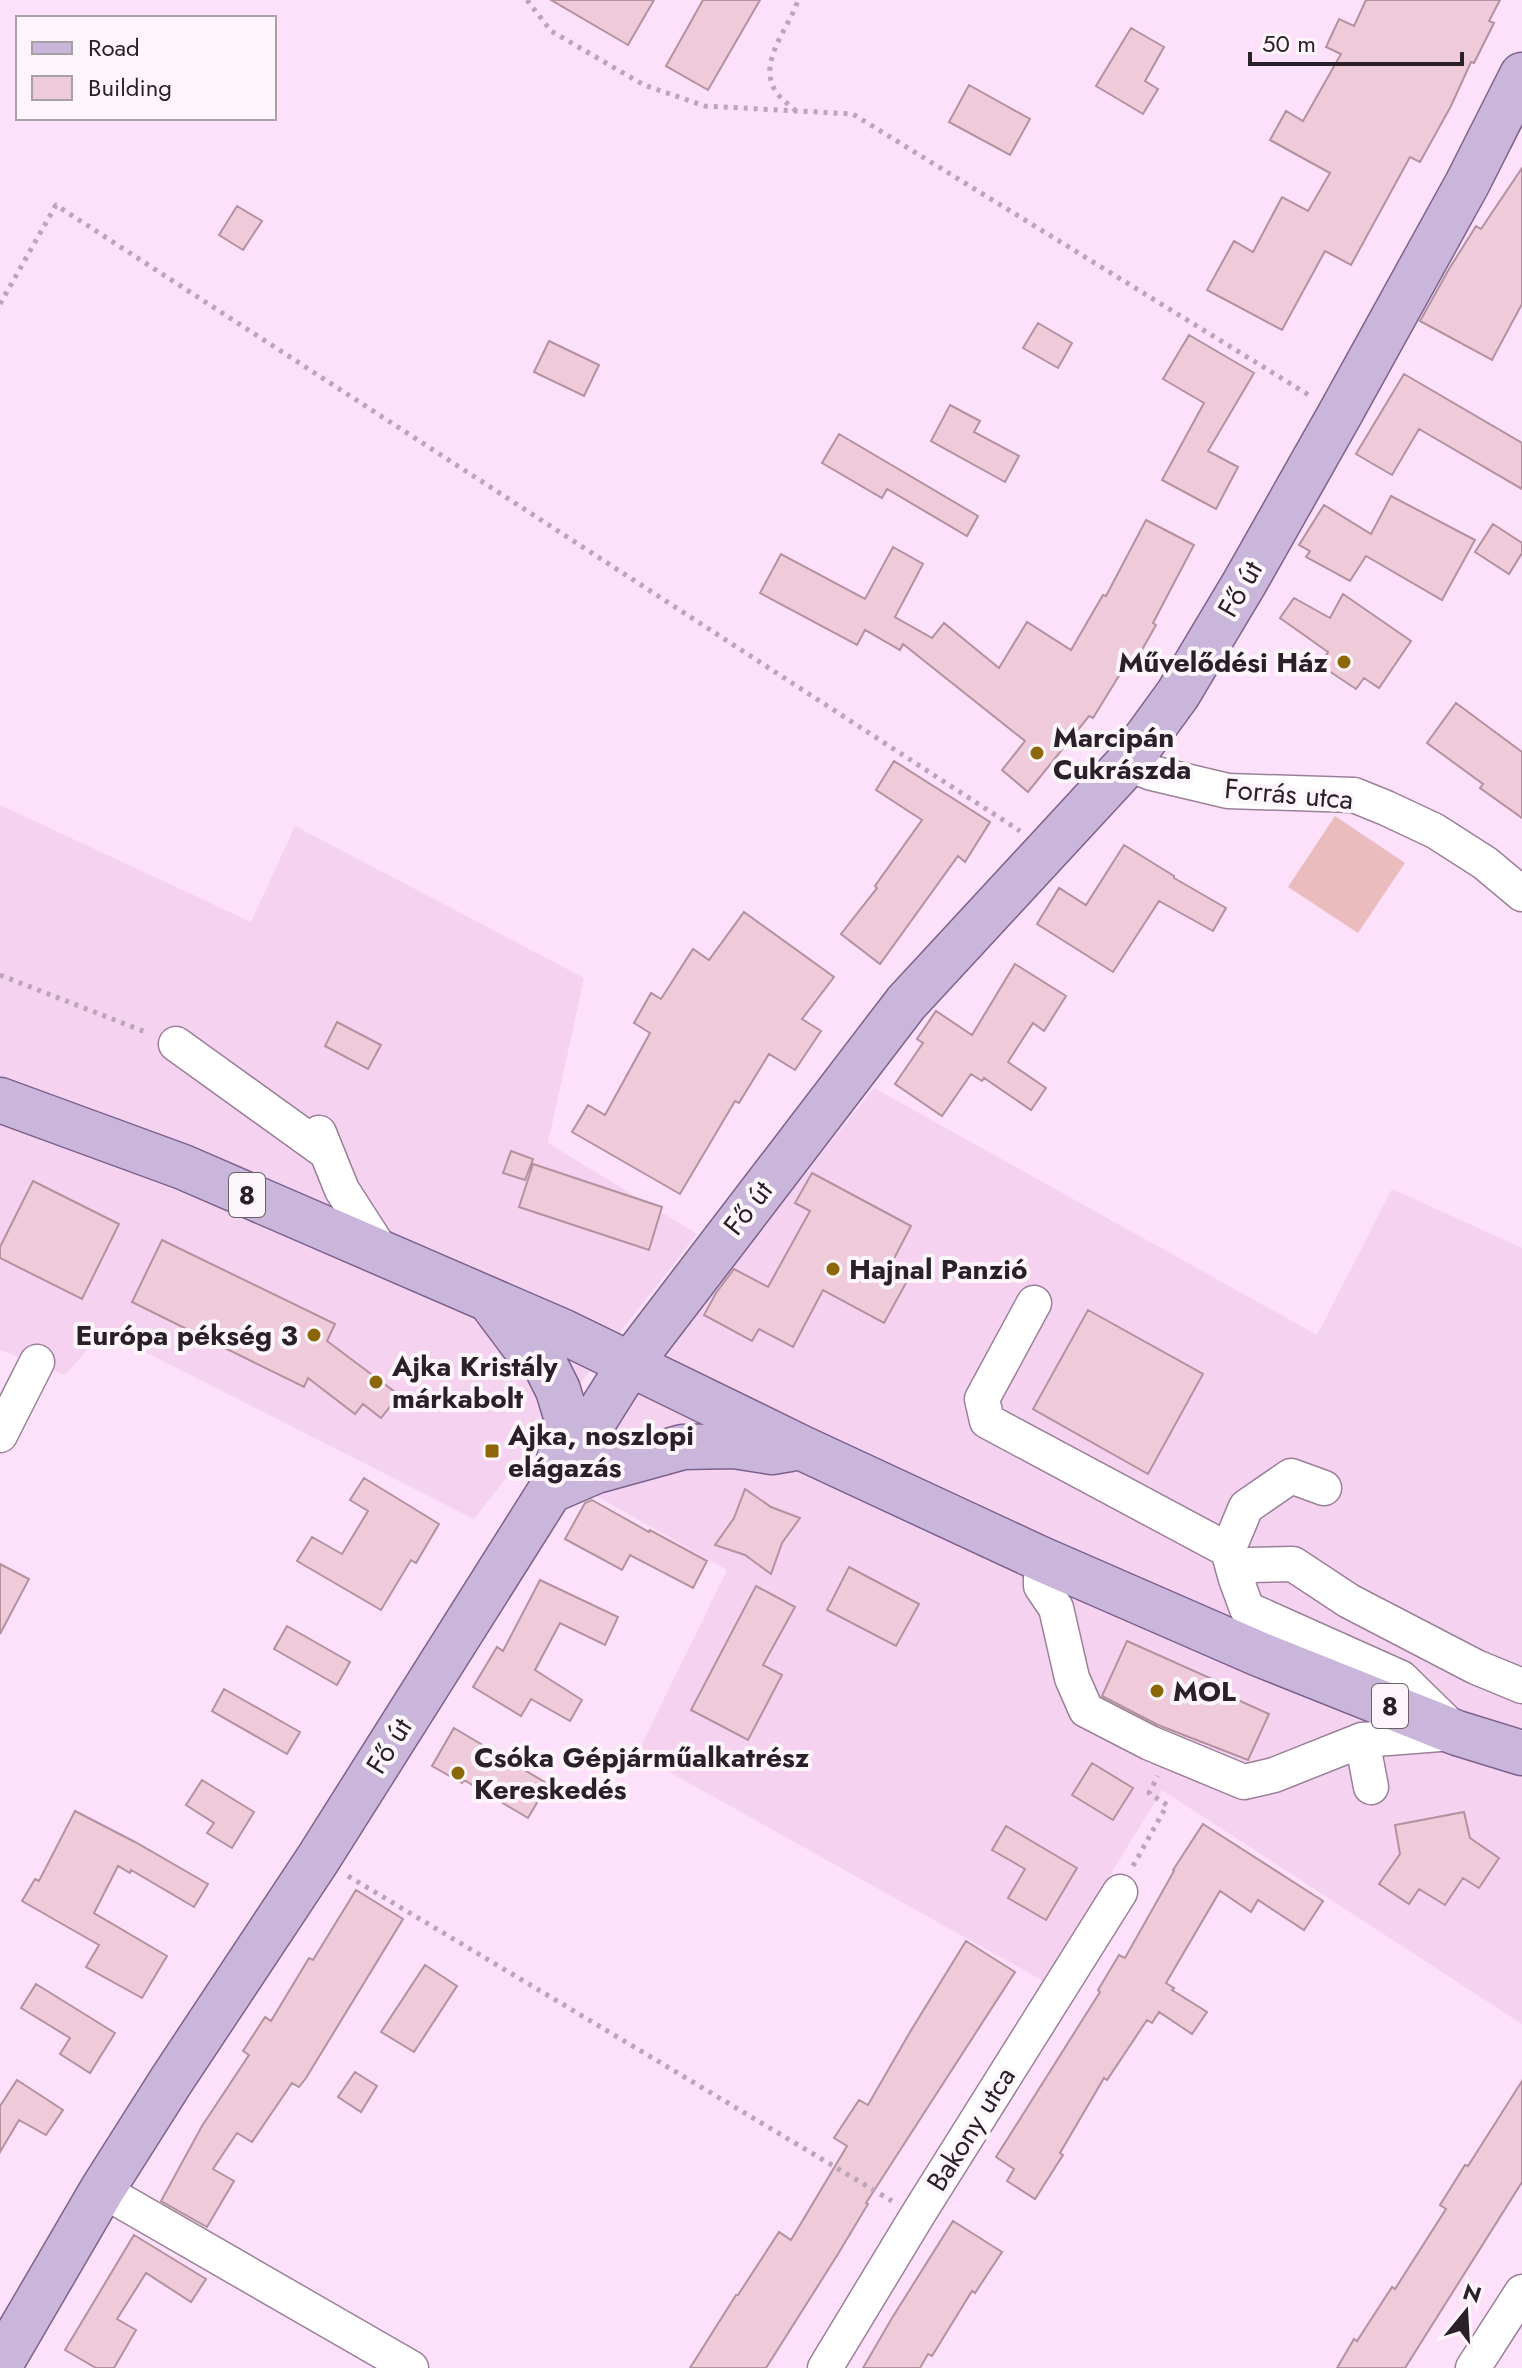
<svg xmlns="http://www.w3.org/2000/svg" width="1522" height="2368" font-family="Jost,sans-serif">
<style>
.built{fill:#f5d2f0}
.green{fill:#eabcbe}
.building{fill:#efcad9;stroke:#b4919f;stroke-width:2}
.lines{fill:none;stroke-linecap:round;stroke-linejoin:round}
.minor-casing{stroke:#9b8198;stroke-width:37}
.major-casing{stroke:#7b628d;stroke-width:47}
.path{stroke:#bda5b9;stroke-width:5;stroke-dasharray:4 6;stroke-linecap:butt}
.minor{stroke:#fff;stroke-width:34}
.major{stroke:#cab6db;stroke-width:44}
.poi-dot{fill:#8d6609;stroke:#fcf6fb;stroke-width:3}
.labels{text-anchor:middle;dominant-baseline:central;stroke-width:8;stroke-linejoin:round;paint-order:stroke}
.shield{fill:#fcf6fb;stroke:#696068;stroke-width:2}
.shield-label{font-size:26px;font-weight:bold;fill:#2a2029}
.street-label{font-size:28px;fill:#2a2029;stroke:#fcf6fb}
.poi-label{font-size:28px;font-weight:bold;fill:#2a2029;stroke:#fcf6fb;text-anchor:start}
</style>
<rect width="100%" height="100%" fill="#fde0f9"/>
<path class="built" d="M 0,805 L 251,922 L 295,826 L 584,978 L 548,1143 L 697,1234 L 474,1519 L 104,1331 L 65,1375 L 0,1350 Z
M 874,1088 L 1317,1335 L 1392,1189 L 1522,1248 L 1522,2024 L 1162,1790 L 1045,1982 L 637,1754 L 727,1570 L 579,1486 L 660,1356 Z"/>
<path class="green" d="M 1335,816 L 1405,863 L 1358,933 L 1288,887 Z"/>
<path class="building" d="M 551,0 L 654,0 L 628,45 Z
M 703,0 L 760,0 L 708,90 L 666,66 Z
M 1366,0 L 1500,0 L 1489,21 L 1494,23 L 1474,63 L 1471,62 L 1451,106 L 1420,162 L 1410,157 L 1351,265 L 1325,251 L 1282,330 L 1207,290 L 1234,241 L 1253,252 L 1282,197 L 1308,211 L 1330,173 L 1270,140 L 1286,111 L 1303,121 L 1341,54 L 1326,47 L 1339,19 L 1354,26 Z
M 1131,28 L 1164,47 L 1145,81 L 1158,89 L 1143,114 L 1096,86 Z
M 969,85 L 1030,119 L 1010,155 L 949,122 Z
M 1522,168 L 1522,304 L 1492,360 L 1420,321 L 1449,269 L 1476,226 L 1481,229 Z
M 237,206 L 262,221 L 243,250 L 219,235 Z
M 1038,323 L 1072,343 L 1058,368 L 1023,348 Z
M 1189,335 L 1254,373 L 1208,451 L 1238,467 L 1216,509 L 1162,480 L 1204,403 L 1163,379 Z
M 549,341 L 599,365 L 584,396 L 534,372 Z
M 1404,374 L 1522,443 L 1522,489 L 1419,429 L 1392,475 L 1356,454 Z
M 950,405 L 980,421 L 974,432 L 1019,456 L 1005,482 L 931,441 Z
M 839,434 L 978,516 L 967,536 L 887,489 L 882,498 L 822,463 Z
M 1391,496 L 1475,540 L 1442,600 L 1366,556 L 1350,581 L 1306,557 L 1310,551 L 1299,545 L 1324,505 L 1371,534 Z
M 1146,520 L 1194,545 L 1153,623 L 1156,625 L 1131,669 L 1125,666 L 1093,718 L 1089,716 L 1028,792 L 1002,770 L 1025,741 L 903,644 L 900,650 L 865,630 L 857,645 L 760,593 L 781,554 L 865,599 L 893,547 L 923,564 L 895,617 L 932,638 L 944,623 L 999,668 L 1027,622 L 1071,650 L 1103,595 L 1106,596 Z
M 1493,524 L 1522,543 L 1522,553 L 1509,574 L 1475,552 Z
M 1343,594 L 1411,641 L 1379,688 L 1364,678 L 1356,689 L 1320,665 L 1328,652 L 1280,618 L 1294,598 L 1330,618 Z
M 1456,703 L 1522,752 L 1522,818 L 1480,788 L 1483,784 L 1427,743 Z
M 894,761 L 990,822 L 965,862 L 958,856 L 880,964 L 841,934 L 877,888 L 875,886 L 922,820 L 876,790 Z
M 1124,845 L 1174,876 L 1174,878 L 1226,908 L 1213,931 L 1159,901 L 1113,972 L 1037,924 L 1059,888 L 1086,905 Z
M 744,912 L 834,977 L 802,1019 L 821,1031 L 795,1070 L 769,1054 L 739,1103 L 735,1101 L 680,1194 L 572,1132 L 588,1105 L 605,1115 L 650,1033 L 634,1023 L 651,993 L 661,999 L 693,949 L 709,960 Z
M 1015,964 L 1066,996 L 1044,1031 L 1033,1023 L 1008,1062 L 1046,1088 L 1031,1110 L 984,1078 L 982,1081 L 971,1074 L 942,1116 L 895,1084 L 923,1043 L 917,1039 L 936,1011 L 972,1035 Z
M 337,1022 L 381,1045 L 368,1069 L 325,1046 Z
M 511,1151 L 533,1159 L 525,1180 L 503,1173 Z
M 533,1164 L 662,1207 L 649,1250 L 519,1207 Z
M 812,1173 L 911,1226 L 887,1272 L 906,1283 L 884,1323 L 823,1290 L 793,1347 L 759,1329 L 752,1341 L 704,1315 L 716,1293 L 734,1269 L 768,1287 L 810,1211 L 795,1203 Z
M 33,1181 L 119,1224 L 82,1299 L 0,1258 L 0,1247 Z
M 162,1240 L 335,1324 L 327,1341 L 399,1395 L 381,1418 L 363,1404 L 355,1414 L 308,1378 L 304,1387 L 132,1302 Z
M 1088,1310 L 1203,1374 L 1148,1474 L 1033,1409 Z
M 364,1478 L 439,1524 L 416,1563 L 411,1560 L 381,1610 L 297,1561 L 312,1537 L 342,1554 L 368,1511 L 350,1500 Z
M 745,1489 L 771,1507 L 800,1518 L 782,1543 L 771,1574 L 745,1555 L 715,1545 L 734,1518 Z
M 592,1500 L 649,1532 L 650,1530 L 707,1561 L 693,1588 L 630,1555 L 622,1570 L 565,1539 L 585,1503 Z
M 0,1564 L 29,1579 L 0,1634 Z
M 849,1567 L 919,1604 L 896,1646 L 827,1610 Z
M 540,1580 L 618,1617 L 605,1645 L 560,1623 L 535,1670 L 582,1700 L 570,1721 L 531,1699 L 521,1716 L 473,1687 L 497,1647 L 503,1651 Z
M 756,1586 L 795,1607 L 763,1665 L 782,1675 L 748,1740 L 691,1710 Z
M 287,1626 L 350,1662 L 337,1685 L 274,1649 Z
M 1127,1641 L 1221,1683 L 1218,1691 L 1269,1714 L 1248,1760 L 1158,1725 L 1102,1696 Z
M 224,1689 L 300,1732 L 287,1754 L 212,1711 Z
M 454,1728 L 548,1784 L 528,1818 L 464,1780 L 462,1783 L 432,1766 Z
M 1092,1763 L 1133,1788 L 1113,1820 L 1072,1795 Z
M 202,1780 L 254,1812 L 232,1848 L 207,1833 L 214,1823 L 186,1805 Z
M 75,1811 L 135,1842 L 208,1884 L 194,1907 L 131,1870 L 130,1873 L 118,1866 L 94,1913 L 167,1956 L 142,1998 L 86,1967 L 99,1945 L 22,1901 L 35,1879 L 39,1881 Z
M 1464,1812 L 1470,1838 L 1499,1858 L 1479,1888 L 1463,1878 L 1445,1905 L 1419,1889 L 1409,1904 L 1379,1884 L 1400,1854 L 1395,1825 Z
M 1203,1824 L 1323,1901 L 1304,1930 L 1258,1900 L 1251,1912 L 1220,1891 L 1166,1983 L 1174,1988 L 1172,1990 L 1207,2012 L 1192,2034 L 1159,2012 L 1152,2023 L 1147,2020 L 1107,2080 L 1104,2078 L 1060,2153 L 1063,2155 L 1035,2199 L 1007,2181 L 1014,2169 L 996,2157 L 1100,1992 L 1098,1990 L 1119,1955 L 1125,1958 L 1174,1871 L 1173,1870 Z
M 1006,1826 L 1077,1868 L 1046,1920 L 1008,1898 L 1025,1869 L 992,1850 Z
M 356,1890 L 403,1919 L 306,2078 L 299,2087 L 292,2083 L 252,2142 L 237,2133 L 213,2169 L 234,2181 L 207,2227 L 161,2201 L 202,2126 L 249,2055 L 243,2051 L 265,2017 L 271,2021 L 309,1958 L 313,1960 Z
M 966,1941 L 1015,1972 L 866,2203 L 868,2204 L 838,2254 L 766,2368 L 690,2368 L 736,2295 L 738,2295 L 779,2232 L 791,2240 L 847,2146 L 834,2138 L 859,2100 L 868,2105 L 910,2032 Z
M 425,1965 L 457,1986 L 414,2052 L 381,2032 Z
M 36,1984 L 115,2033 L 90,2073 L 60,2054 L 70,2038 L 21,2008 Z
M 355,2072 L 377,2086 L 361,2112 L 338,2097 Z
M 17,2080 L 63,2110 L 46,2135 L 19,2120 L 0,2152 L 0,2106 Z
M 1522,2081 L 1522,2182 L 1405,2368 L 1337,2368 L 1354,2339 L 1357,2341 L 1392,2287 L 1395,2289 L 1446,2209 L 1440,2205 L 1465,2165 L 1468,2166 Z
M 953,2221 L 1002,2252 L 975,2293 L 972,2291 L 932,2356 L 928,2354 L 920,2368 L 863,2368 L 892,2318 Z
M 134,2235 L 206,2279 L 191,2302 L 146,2273 L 117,2319 L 136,2330 L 114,2368 L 96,2368 L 65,2350 Z"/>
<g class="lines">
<g class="minor-casing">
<path id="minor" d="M 1127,764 L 1152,773 L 1228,791 L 1354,795 L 1386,808 L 1435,831 L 1485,863 L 1522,894
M 176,1044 L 326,1152
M 319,1133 L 342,1190 L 382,1252
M 1034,1303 L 982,1399 L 987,1421 L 1228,1550 L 1236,1579 L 1247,1609 L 1401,1678 L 1448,1724
M 0,1435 L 37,1362
M 1228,1550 L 1246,1507 L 1291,1476 L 1324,1488
M 1041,1559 L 1041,1586 L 1056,1608 L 1072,1678 L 1086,1710 L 1150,1743 L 1244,1782 L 1274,1775 L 1362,1740 L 1453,1733
M 1236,1579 L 1249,1565 L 1293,1564 L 1349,1601 L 1476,1667 L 1522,1686
M 1362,1740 L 1371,1787
M 102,2190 L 411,2368
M 825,2368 L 917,2216 L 1120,1892
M 1473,2368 L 1522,2292"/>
</g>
<g class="major-casing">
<path id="major" d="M 0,1100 L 183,1167 L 564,1332 L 802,1448 L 1041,1559 L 1259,1654 L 1457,1733 L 1522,1753
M 494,1306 L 524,1346 L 544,1362 L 558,1390 L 568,1423 L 557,1468
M 552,1490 L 596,1471 L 683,1447 L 734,1446 L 772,1452 L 790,1449
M 0,2365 L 102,2190 L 171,2081 L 318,1859 L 630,1364 L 906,1003 L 1127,764 L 1178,694 L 1245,582 L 1340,414 L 1467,184 L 1522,75"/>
</g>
<path class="path" d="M 527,0 L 551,31 L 644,85 L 705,106 L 853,114 L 1312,397
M 796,111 C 790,105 782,100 777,93 C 755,64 790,27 798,0
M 0,304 L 56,205 L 1020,831
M 0,975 L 148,1033
M 1133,1866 L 1167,1805 L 1149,1793 L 1158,1776
M 348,1876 L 892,2201"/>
<use href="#minor" class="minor"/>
<use href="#major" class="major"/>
</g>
<g class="poi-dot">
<circle cx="1344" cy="662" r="8"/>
<circle cx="1037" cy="753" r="8"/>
<circle cx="833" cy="1269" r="8"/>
<circle cx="314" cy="1335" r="8"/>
<circle cx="376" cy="1382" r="8"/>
<rect x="484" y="1443" width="16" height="16" rx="4"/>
<circle cx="1157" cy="1691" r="8"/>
<circle cx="458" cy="1773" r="8"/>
</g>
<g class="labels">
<g class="shield">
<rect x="229" y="1173" width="36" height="44" rx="6"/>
<rect x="1372" y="1684" width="36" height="44" rx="6"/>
</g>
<g class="shield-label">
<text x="247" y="1195">8</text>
<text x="1390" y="1706">8</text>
</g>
<g class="street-label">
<text transform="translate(1240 589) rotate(-60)">Fő út</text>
<text transform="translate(1289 794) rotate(5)">Forrás utca</text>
<text transform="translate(748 1208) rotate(-52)">Fő út</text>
<text transform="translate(389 1746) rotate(-58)">Fő út</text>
<text transform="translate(971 2129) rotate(-58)">Bakony utca</text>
</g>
<g class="poi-label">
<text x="1328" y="662" text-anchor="end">Művelődési Ház</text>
<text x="1053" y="737">Marcipán<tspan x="1053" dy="32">Cukrászda</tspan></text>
<text x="849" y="1269">Hajnal Panzió</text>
<text x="298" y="1335" text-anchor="end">Európa pékség 3</text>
<text x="392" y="1366">Ajka Kristály<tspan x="392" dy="32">márkabolt</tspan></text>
<text x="508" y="1435">Ajka, noszlopi<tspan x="508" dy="32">elágazás</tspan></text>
<text x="1173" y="1691">MOL</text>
<text x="474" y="1757">Csóka Gépjárműalkatrész<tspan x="474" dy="32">Kereskedés</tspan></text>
</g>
</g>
<rect x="16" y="16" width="260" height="104" fill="#fcf6fb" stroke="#a8a0a7" stroke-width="2"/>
<rect x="32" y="42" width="40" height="12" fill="#cab6db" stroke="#a8a0a7" stroke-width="2"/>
<text x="88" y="56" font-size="24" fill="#2a2029">Road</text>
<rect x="32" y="76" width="40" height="24" fill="#efcad9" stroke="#a8a0a7" stroke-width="2"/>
<text x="88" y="96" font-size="24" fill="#2a2029">Building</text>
<g transform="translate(1466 2312) rotate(18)" stroke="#fcf6fb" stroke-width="6" paint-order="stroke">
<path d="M0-6L14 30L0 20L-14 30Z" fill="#2a2029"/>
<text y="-12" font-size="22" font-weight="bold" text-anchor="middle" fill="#2a2029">N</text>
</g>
<path d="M1250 52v12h212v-12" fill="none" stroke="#2a2029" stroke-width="4"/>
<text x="1262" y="52" font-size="24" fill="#2a2029" stroke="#fcf6fb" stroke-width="6" paint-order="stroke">50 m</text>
</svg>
